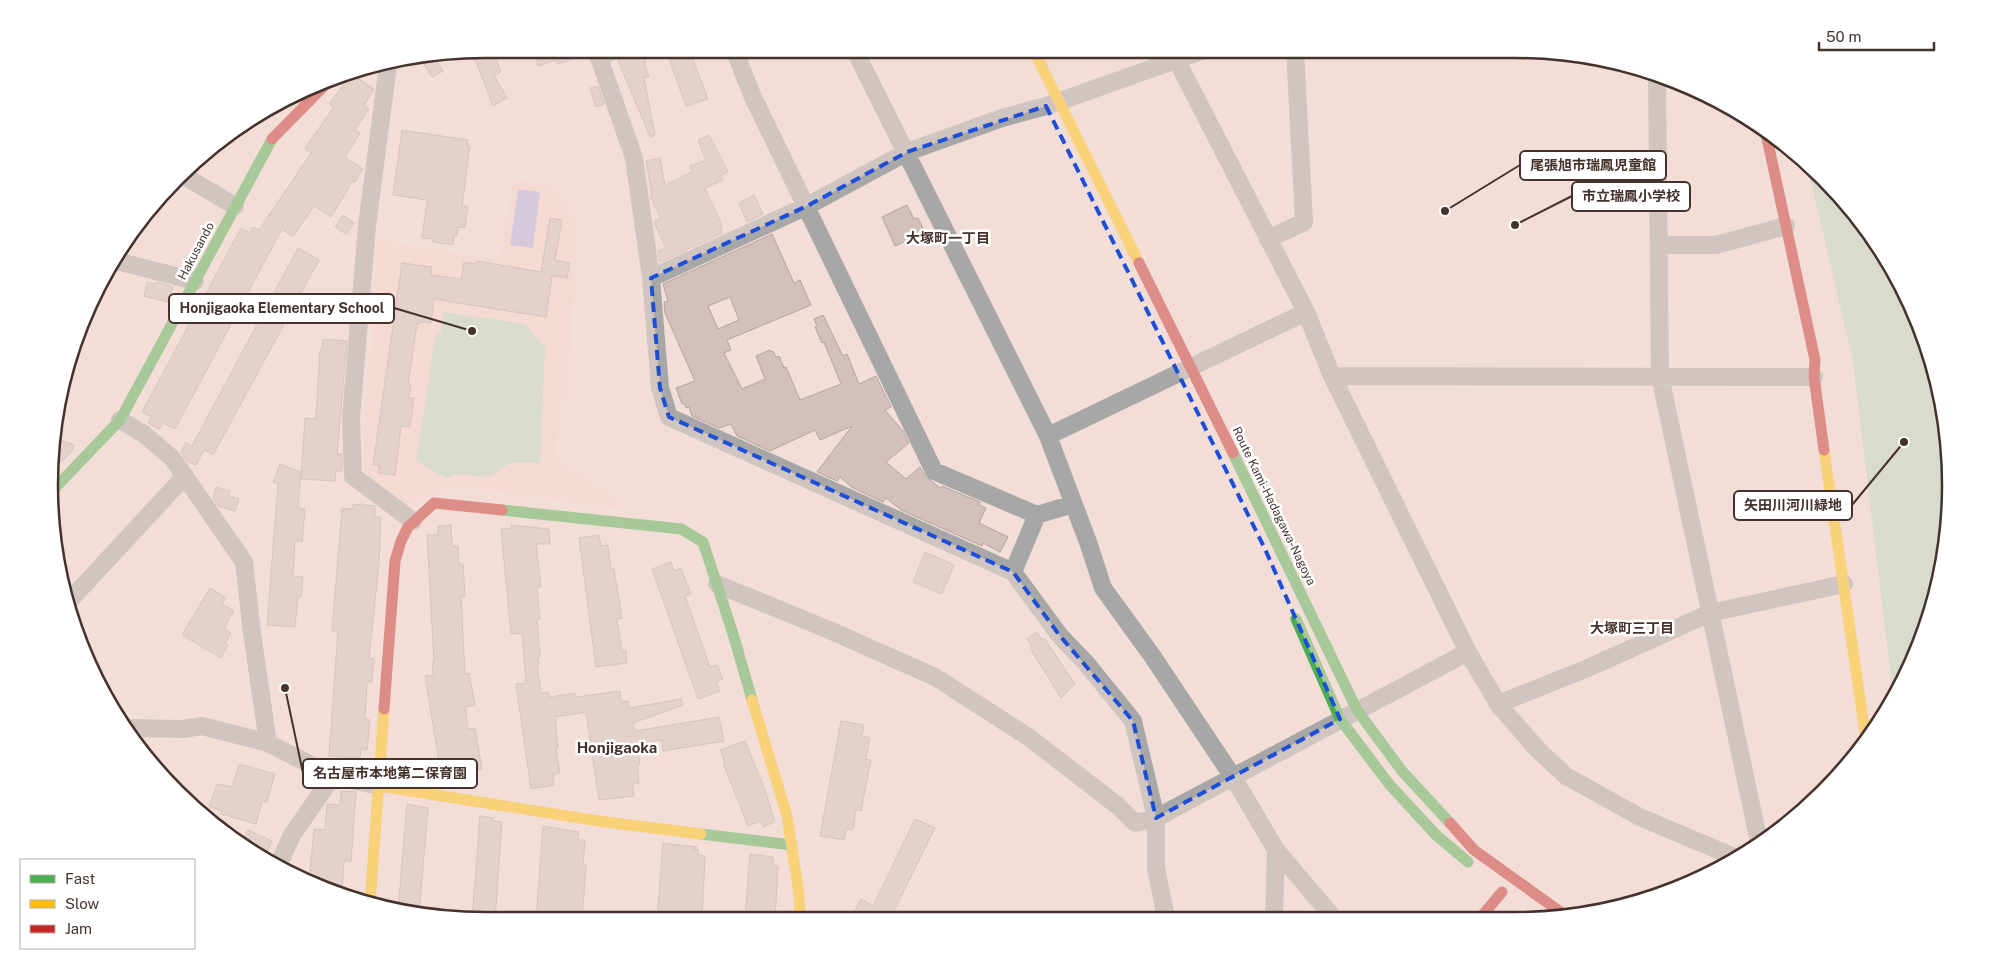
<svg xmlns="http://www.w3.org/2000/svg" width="1999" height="969" font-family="'Public Sans','Noto Sans JP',sans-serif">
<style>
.built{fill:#f6d4c9}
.green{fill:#bad7bf}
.water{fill:#b3b0e6}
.building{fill:#d3c0bd;stroke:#b6a4a1;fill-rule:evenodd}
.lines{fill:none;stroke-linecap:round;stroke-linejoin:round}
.street{stroke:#a8a7a7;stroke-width:18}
.fast{stroke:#4caf50;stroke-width:11}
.slow{stroke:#ffc107;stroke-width:11}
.jam{stroke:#c62828;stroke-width:11}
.marked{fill:none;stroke:#1d4ed8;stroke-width:4;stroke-dasharray:10 6;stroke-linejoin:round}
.labels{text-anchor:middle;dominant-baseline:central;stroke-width:5;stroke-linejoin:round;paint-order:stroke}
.street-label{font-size:12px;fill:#45322c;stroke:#fff}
.neighbourhood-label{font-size:14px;font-weight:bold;fill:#45322c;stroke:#fff}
.quarter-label{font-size:15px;font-weight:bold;fill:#45322c;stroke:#fff}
.rim{fill:none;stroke:#45322c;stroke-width:2.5}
.leader{fill:none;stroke:#45322c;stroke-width:2}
.callout-dot{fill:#45322c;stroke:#fff;stroke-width:2}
.callout{fill:#fff;stroke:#45322c;stroke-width:2}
.callout-label{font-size:14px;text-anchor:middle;font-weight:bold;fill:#45322c}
</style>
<rect width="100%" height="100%" fill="#f3ded7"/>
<path class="built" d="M 513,179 L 552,184 L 564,197 L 574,220 L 576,252 L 568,402 L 558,403 L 557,460 L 630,506 L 629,510 L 469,488 L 451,488 L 407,505 L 367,474 L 363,466 L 378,240 L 500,259 Z"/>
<path class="green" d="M 1807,164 L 1823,177 L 1877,243 L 1917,318 L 1942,400 L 1950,485 L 1942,570 L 1917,652 L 1893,694 L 1853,362 Z
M 444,312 L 524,324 L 545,347 L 540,463 L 509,463 L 489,477 L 456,474 L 446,478 L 416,461 L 436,334 L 441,334 Z"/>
<path class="water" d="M 518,189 L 540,192 L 533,248 L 510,245 Z"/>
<path class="building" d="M 484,49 L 493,49 L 501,72 L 494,75 L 507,98 L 493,106 L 472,51 Z
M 533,49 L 584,49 L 584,52 L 571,56 L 572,59 L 558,64 L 556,60 L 538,66 Z
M 634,49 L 640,49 L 646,62 L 644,63 L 649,76 L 644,78 L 655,135 L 650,137 L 618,60 Z
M 690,51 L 708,99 L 686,106 L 669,59 Z
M 435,58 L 443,71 L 432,77 L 424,64 Z
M 350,73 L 374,89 L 364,105 L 369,109 L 355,130 L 360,133 L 345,157 L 363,169 L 355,182 L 353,181 L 331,217 L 314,206 L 293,237 L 282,229 L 175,429 L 163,423 L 159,429 L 148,423 L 151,417 L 142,412 L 241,228 L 250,233 L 253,227 L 259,230 L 311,153 L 305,148 L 334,107 L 329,104 L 342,87 Z
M 598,86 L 604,104 L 596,107 L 590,88 Z
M 402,130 L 468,140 L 467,146 L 470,146 L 462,206 L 468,206 L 465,228 L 458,227 L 457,236 L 454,236 L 453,245 L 433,242 L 433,239 L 422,238 L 427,200 L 393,195 Z
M 709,135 L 728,172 L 721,176 L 723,180 L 705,188 L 722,225 L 720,226 L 723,233 L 660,262 L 658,251 L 666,248 L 654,222 L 661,218 L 650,196 L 652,195 L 646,161 L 660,158 L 665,185 L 692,172 L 690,166 L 706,160 L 698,140 Z
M 754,195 L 763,214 L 747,222 L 739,203 Z
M 907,205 L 914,219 L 918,218 L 925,232 L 895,246 L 882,217 Z
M 343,215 L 354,223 L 346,234 L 335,227 Z
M 550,218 L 562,220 L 555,260 L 570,263 L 567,278 L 552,276 L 546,317 L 434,299 L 431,323 L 420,322 L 420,324 L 417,324 L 408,384 L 411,385 L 409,398 L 414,398 L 410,427 L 401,426 L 395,475 L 378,473 L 379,465 L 373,465 L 402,263 L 432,267 L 431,275 L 461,279 L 464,262 L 476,264 L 477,261 L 541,272 Z
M 772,234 L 794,283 L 800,280 L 811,305 L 727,340 L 731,350 L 724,353 L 742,389 L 765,379 L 756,356 L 770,350 L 771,352 L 773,351 L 776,357 L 779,356 L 784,368 L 786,367 L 800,400 L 841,384 L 824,342 L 822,343 L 815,327 L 817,326 L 814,319 L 823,315 L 843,356 L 847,354 L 859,384 L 876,376 L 891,407 L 885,410 L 903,431 L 909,443 L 886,462 L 906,479 L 920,467 L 925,476 L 940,488 L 942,486 L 980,502 L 979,505 L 986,508 L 979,523 L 1008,537 L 1000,552 L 983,543 L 982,546 L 901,510 L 886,498 L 883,502 L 853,488 L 840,477 L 837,481 L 817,472 L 852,426 L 820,440 L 815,430 L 770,451 L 737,436 L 731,424 L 719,428 L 692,416 L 689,407 L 686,408 L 684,403 L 682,404 L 676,388 L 695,381 L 665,313 L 664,302 L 668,301 L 663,284 ZM 730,297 L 739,320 L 718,329 L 708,306 Z
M 298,248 L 319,260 L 213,455 L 204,450 L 196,465 L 187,461 L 181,452 L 186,442 L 192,446 Z
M 147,282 L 156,284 L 157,282 L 173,287 L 168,302 L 144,296 Z
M 323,339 L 347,341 L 337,454 L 342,454 L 342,471 L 336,471 L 335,481 L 301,479 L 305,418 L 316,419 L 320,350 L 322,350 Z
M 56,438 L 74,445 L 72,451 L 59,464 L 55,463 Z
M 280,464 L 301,472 L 298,508 L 305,509 L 302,542 L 295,541 L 293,576 L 303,577 L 301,597 L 298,596 L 295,627 L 267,625 L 278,484 L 273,482 Z
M 216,487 L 230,491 L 229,496 L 239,499 L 235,511 L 218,506 L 213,498 Z
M 353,504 L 375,506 L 375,517 L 381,517 L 379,563 L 369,658 L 374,659 L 372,682 L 367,682 L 365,719 L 370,720 L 367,750 L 361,749 L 360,758 L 329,756 L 338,632 L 332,631 L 342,508 L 353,509 Z
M 451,525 L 452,546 L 458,546 L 459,564 L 463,564 L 465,597 L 461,597 L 465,674 L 469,673 L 475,705 L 465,707 L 468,729 L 475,728 L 482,769 L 474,770 L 475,773 L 442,779 L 425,676 L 433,675 L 432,663 L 434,662 L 427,535 L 438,535 L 438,526 Z
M 511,525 L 549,529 L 550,544 L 536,544 L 541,587 L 537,588 L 540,619 L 537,619 L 540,657 L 538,657 L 539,665 L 537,665 L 541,693 L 548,692 L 549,697 L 575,693 L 576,697 L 620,691 L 621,702 L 628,701 L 629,708 L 681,699 L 683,705 L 633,723 L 635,731 L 719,717 L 724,741 L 663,751 L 662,740 L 637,744 L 640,765 L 637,765 L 639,783 L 632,784 L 634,796 L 599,800 L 586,712 L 555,717 L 558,748 L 556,749 L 560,773 L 553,774 L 554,785 L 531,789 L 516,684 L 526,683 L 522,633 L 511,634 L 501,529 L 512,528 Z
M 599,535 L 601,546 L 608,545 L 611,569 L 614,569 L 622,618 L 617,619 L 622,651 L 626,651 L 627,663 L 596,667 L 579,538 Z
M 925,552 L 954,565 L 942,594 L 913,582 Z
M 671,562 L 674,571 L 681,568 L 691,594 L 685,596 L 710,667 L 717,665 L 723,679 L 716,682 L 720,691 L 698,699 L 652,569 Z
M 210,588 L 226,598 L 222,604 L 234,611 L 224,628 L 231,633 L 225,643 L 228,645 L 221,658 L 182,635 Z
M 1037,632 L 1042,640 L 1044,638 L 1075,684 L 1061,698 L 1030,648 L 1032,646 L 1027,639 Z
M 841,721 L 864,725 L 862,736 L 870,738 L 866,759 L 871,760 L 861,811 L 856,810 L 853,830 L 846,829 L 844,840 L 820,836 Z
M 745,741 L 765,790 L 774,819 L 774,822 L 763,827 L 761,821 L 748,826 L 723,763 L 725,762 L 720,750 Z
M 239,764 L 275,774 L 267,802 L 262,801 L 256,824 L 221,814 L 222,811 L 209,806 L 217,784 L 232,787 Z
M 341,791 L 356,792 L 351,862 L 344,861 L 342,894 L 309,882 L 314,829 L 325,830 L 327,804 L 340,805 Z
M 407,804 L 428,808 L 419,914 L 398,911 Z
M 480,816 L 493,818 L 493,821 L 502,822 L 495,920 L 472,919 Z
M 915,819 L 935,828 L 892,915 L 899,919 L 851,919 L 861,899 L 873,906 Z
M 543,826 L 579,832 L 578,840 L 585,840 L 583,865 L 586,865 L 582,920 L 536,920 Z
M 248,830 L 272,841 L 264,858 L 244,848 L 247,843 L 243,841 Z
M 663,843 L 697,847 L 693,849 L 698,849 L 698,855 L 705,856 L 702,919 L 657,920 Z
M 750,854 L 773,857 L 773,865 L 778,866 L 775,919 L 745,919 Z"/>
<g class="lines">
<path class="street" d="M 596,49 L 634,158 L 651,278 L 660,388 L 669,417 L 1013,572 L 1060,636 L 1086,663 L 1133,721 L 1156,818 L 1156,868 L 1166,918
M 734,49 L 752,95 L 934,471 L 1037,515 L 1073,504
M 854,49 L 1048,436 L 1088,542 L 1103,588 L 1153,657 L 1233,777 L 1276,850 L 1333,917
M 1171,49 L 1306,312 L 1332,376 L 1468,652 L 1498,704 L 1537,749 L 1566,776 L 1640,817 L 1734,857
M 598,57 L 618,49
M 388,65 L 367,226 L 351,417 L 353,476 L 413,521
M 1657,75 L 1660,376 L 1759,842
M 184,176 L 235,206
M 1268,239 L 1304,222 L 1295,49
M 1659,245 L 1716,245 L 1786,226
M 113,260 L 195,281
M 651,278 L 807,206 L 907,152 L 1002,118 L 1046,106 L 1207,49
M 1332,376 L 1814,377
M 120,420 L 144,434 L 172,458 L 244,562 L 252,633 L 268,743
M 1048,436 L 1306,312
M 1013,572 L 1037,515
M 717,584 L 827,629 L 935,677 L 1027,736 L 1118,806 L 1135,823 L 1156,818 L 1468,652
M 70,600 L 185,476
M 1498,704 L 1588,668 L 1710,613 L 1844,584
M 130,728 L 183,729 L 202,726 L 268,743 L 333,776 L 379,786
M 278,866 L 292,835 L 333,776
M 1274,918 L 1276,850"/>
<path class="fast" d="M 1233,453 L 1357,710 L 1402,771 L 1450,823
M 54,489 L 120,420 L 272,139
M 502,510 L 681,529 L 703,542 L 734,637 L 752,700
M 1296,619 L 1340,719 L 1389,784 L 1436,835 L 1468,862
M 701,834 L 792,845"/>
<path class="slow" d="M 1033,49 L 1139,263
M 1824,450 L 1866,740
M 752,700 L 787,816 L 799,894 L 800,919
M 379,786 L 605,822 L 701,834
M 370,903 L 384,709"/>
<path class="jam" d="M 1765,129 L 1815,360 L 1814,377 L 1824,450
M 272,139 L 332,78
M 1139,263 L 1233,453
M 384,709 L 395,561 L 401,541 L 408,527 L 434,503 L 502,510
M 1450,823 L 1474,850 L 1566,916
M 1481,917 L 1502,892"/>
</g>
<path d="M0 0H1999V969H0ZM 1046,106 L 1265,549 L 1340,719 L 1156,818 L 1133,721 L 1060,636 L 1013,572 L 669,417 L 660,388 L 651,278 L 807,206 L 907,152 Z" fill="#f3ded7" fill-opacity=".55" fill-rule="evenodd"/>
<path class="marked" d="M 1046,106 L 1265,549 L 1340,719 L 1156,818 L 1133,721 L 1060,636 L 1013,572 L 669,417 L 660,388 L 651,278 L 807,206 L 907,152 Z"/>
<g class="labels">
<g class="street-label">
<text transform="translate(196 251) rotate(-62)">Hakusando</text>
<text transform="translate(1274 506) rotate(64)">Route Kami-Hadagawa-Nagoya</text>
</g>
<g class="neighbourhood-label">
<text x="948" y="238">大塚町一丁目</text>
<text x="1632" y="628">大塚町三丁目</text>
</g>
<g class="quarter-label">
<text x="617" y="747">Honjigaoka</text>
</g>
</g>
<path d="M0 0H1999V969H0ZM485 58H1515A427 427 0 0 1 1942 485V485A427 427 0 0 1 1515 912H485A427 427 0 0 1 58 485V485A427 427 0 0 1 485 58Z" fill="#fff" fill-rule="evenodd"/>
<path class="rim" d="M485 58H1515A427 427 0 0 1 1942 485V485A427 427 0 0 1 1515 912H485A427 427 0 0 1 58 485V485A427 427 0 0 1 485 58Z"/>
<path class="leader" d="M1445 211L1520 165M1515 225L1572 196M472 331L394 308M1904 442L1852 505M285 688L303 773"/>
<g class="callout-dot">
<circle cx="1445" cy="211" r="5"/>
<circle cx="1515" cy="225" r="5"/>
<circle cx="472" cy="331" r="5"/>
<circle cx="1904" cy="442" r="5"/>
<circle cx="285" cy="688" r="5"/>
</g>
<g class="callout">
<rect x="1520" y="151" width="146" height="29" rx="5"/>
<rect x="1572" y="182" width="118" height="29" rx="5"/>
<rect x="169" y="294" width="225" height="29" rx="5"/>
<rect x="1734" y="491" width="118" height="29" rx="5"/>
<rect x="303" y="759" width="174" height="29" rx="5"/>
</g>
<g class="callout-label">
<text x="1593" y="170">尾張旭市瑞鳳児童館</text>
<text x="1631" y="201">市立瑞鳳小学校</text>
<text x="282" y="313">Honjigaoka Elementary School</text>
<text x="1793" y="510">矢田川河川緑地</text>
<text x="390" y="778">名古屋市本地第二保育園</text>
</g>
<rect x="20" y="859" width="175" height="90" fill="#ffffff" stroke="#b5adab"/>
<rect x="30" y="875" width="25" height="8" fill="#4caf50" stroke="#b5adab"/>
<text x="65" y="884" font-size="15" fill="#45322c">Fast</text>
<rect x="30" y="900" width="25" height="8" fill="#ffc107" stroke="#b5adab"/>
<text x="65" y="909" font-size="15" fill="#45322c">Slow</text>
<rect x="30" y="925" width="25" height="8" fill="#c62828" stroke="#b5adab"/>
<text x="65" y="934" font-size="15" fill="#45322c">Jam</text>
<path d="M1819 42v8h115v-8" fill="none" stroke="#45322c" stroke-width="2.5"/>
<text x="1826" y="42" font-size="15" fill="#45322c" stroke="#ffffff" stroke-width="4" paint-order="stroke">50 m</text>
</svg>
